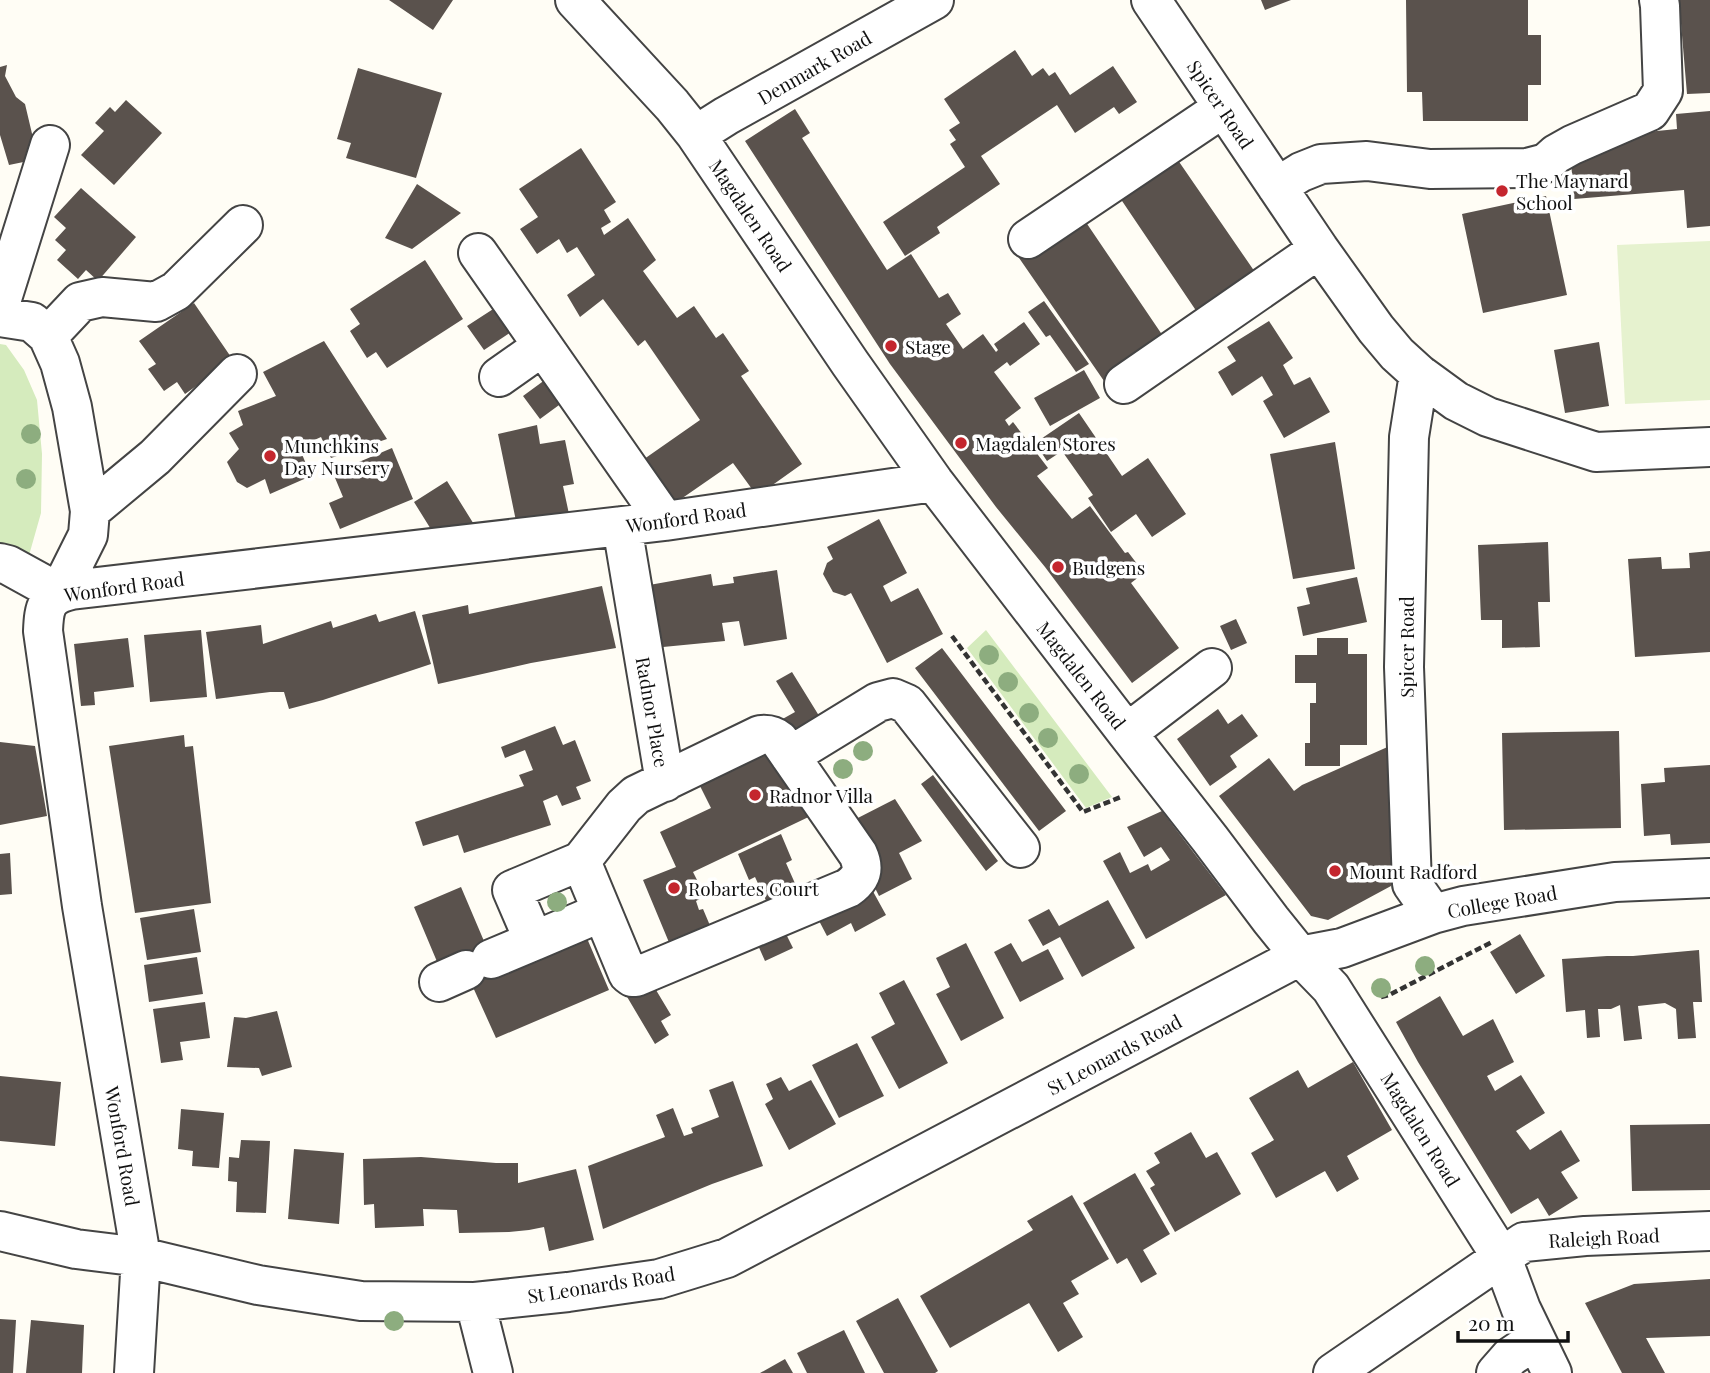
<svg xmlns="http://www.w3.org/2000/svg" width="1710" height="1373" font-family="'Playfair Display',serif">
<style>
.green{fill:#d5ebbd}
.pitch{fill:#e6f2cf}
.building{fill:#5a524d}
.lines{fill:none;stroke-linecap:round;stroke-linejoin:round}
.minor-casing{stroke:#444;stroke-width:42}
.path{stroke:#333;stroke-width:4.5;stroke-dasharray:7 3.5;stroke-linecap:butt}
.minor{stroke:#fff;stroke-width:38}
.tree{fill:#8dad7f}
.poi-dot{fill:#c4262e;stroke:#fff;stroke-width:2.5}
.labels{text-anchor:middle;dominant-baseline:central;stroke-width:7;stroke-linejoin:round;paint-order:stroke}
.street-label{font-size:19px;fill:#111;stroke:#fff}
.poi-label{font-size:19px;fill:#111;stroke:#fff;text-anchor:start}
</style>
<rect width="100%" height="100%" fill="#fffdf5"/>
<path class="green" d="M 0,344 L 6,345 L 24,370 L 37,400 L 42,454 L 41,513 L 26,566 L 0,562 Z
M 986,630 L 1112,797 L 1086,808 L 967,648 Z"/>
<path class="pitch" d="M 1710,241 L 1710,400 L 1625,404 L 1617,245 Z"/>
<path class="building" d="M 389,0 L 453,0 L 433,30 Z
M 1261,0 L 1291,0 L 1265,10 Z
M 1406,0 L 1528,0 L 1528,35 L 1541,35 L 1541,85 L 1528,85 L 1528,121 L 1423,121 L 1422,92 L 1407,92 Z
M 1679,0 L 1710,0 L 1710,93 L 1687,94 Z
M 1015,50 L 1032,76 L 1043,68 L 1049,76 L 1055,72 L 1070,95 L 1113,66 L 1137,102 L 1119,114 L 1114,107 L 1075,133 L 1057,105 L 981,156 L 1000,184 L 937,227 L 940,233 L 905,256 L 883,222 L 965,167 L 950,144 L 956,140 L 949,130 L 960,123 L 944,99 Z
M 7,65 L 5,76 L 16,97 L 25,104 L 38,159 L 9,165 L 0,135 L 0,67 Z
M 358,68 L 442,93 L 416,178 L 346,158 L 351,143 L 337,139 Z
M 126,100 L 162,133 L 114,185 L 81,155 L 104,131 L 95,123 L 110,107 L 115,112 Z
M 795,109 L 810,133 L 802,138 L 887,270 L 911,254 L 939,298 L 948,293 L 961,314 L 946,324 L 963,349 L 983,334 L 996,352 L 998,350 L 994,344 L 1024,322 L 1040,344 L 1010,366 L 1007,362 L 994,372 L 1021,408 L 1005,420 L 1009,426 L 1013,422 L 1048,468 L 1037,476 L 1072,519 L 1090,506 L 1125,553 L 1128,552 L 1144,573 L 1131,583 L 1179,648 L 1132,683 L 1045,567 L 996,507 L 890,364 L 745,141 Z
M 1710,111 L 1710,226 L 1687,228 L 1684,190 L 1574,199 L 1568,124 L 1626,119 L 1627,134 L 1677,129 L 1676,114 Z
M 581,148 L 616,202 L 604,210 L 611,222 L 601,228 L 604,235 L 628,218 L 656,260 L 643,271 L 677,318 L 694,306 L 716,338 L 723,333 L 749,371 L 741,376 L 802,464 L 757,496 L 733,463 L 668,508 L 637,464 L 700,420 L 645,340 L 638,346 L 603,299 L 580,317 L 567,295 L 595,275 L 577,247 L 567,253 L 559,239 L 537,254 L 520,229 L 538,217 L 519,189 Z
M 1173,153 L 1257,275 L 1199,315 L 1116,192 Z
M 417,184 L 461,213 L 412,249 L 385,238 Z
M 81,188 L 136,237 L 98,281 L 86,270 L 78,279 L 57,260 L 66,250 L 55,240 L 66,228 L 54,217 Z
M 1546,196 L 1567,295 L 1483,313 L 1462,214 Z
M 1079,212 L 1165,339 L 1104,381 L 1017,255 Z
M 425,260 L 463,319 L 387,368 L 376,352 L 367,358 L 350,331 L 360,324 L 350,309 Z
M 1044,301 L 1089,364 L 1076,372 L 1050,335 L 1046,337 L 1028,312 Z
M 504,302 L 520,326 L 484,350 L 467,326 Z
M 194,303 L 233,360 L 185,394 L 177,382 L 164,391 L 148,369 L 156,364 L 139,341 Z
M 1269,321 L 1293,358 L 1283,365 L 1294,385 L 1310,377 L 1330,412 L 1284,438 L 1263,401 L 1273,395 L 1262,376 L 1232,396 L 1218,372 L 1236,361 L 1227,347 Z
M 324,341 L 387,439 L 331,458 L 321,437 L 299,447 L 311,476 L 270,494 L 265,479 L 247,488 L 237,482 L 227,462 L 239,449 L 229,433 L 243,425 L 238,411 L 276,396 L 263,372 Z
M 1599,342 L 1609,406 L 1565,413 L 1554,350 Z
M 1084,370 L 1100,398 L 1050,426 L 1034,398 Z
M 553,374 L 570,397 L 540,419 L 523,396 Z
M 1079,413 L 1122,476 L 1148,458 L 1186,514 L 1152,537 L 1136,514 L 1111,532 L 1088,498 L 1093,495 L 1062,451 L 1047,461 L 1035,443 Z
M 537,425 L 540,444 L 565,440 L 574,484 L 563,486 L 569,514 L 516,521 L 498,434 Z
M 1335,442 L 1355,569 L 1293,579 L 1270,454 Z
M 392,448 L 413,499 L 340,529 L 329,503 L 343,497 L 333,473 Z
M 447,481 L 475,526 L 437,539 L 414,502 Z
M 879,519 L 907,573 L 883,586 L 891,602 L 918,588 L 943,634 L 887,663 L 851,593 L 845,596 L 833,592 L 823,574 L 827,563 L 833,559 L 827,547 Z
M 1548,542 L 1550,602 L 1538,602 L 1540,647 L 1502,648 L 1502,620 L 1481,620 L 1478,545 Z
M 1710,551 L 1710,652 L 1635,657 L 1628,559 L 1661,557 L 1662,569 L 1690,568 L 1689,553 Z
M 777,570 L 787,639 L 744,646 L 739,621 L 722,623 L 725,641 L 663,647 L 665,663 L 649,665 L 638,587 L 711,574 L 713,586 L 734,583 L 733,577 Z
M 1357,577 L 1367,622 L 1303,636 L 1297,607 L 1310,604 L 1306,588 Z
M 602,586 L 616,648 L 531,663 L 438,684 L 422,615 L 468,605 L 469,614 Z
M 415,611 L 431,664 L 323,700 L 289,709 L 284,692 L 270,692 L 216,699 L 206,632 L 261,625 L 263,644 L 331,621 L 333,628 L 376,614 L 379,622 Z
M 1236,619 L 1247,643 L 1231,650 L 1220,626 Z
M 201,630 L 207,697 L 150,702 L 144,635 Z
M 128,638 L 134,687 L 94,692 L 95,705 L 81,706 L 74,644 Z
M 1317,638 L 1348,638 L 1348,654 L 1367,654 L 1367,745 L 1340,745 L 1340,766 L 1305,766 L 1305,743 L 1310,743 L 1310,703 L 1316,703 L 1316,683 L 1295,683 L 1295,655 L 1317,655 Z
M 942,648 L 1066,811 L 1039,831 L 915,668 Z
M 792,672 L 821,719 L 789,738 L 779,721 L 795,712 L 776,681 Z
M 1218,709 L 1228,724 L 1242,714 L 1258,736 L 1230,756 L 1237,767 L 1210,786 L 1177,739 Z
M 555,726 L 563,745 L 575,740 L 591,781 L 576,787 L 581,799 L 562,806 L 557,795 L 543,801 L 551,825 L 464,853 L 458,835 L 423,846 L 415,822 L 524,786 L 519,775 L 533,770 L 525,750 L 505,758 L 501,747 Z
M 1619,731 L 1621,828 L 1504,830 L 1502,733 Z
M 184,735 L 185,747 L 193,746 L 211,903 L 135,913 L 109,746 Z
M 0,742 L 35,746 L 47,816 L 0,825 Z
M 1392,745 L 1391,886 L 1328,920 L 1311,916 L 1219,796 L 1269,758 L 1294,791 L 1302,785 Z
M 760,752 L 780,758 L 819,812 L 693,872 L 705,896 L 696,901 L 699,910 L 703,909 L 714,935 L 673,952 L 643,880 L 676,867 L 660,832 L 711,808 L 698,782 Z
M 1710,765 L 1710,843 L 1671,845 L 1670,834 L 1644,836 L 1641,784 L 1665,782 L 1664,768 Z
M 933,775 L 998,861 L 986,871 L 921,784 Z
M 895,799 L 922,841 L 899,853 L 912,879 L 879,896 L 866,870 L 850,822 Z
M 1162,811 L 1226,895 L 1146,939 L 1103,861 L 1120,852 L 1130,873 L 1148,864 L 1151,871 L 1170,860 L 1161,847 L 1144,857 L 1127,827 Z
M 781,834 L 792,860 L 786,863 L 801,897 L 771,911 L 755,877 L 749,880 L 738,854 Z
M 10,853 L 12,894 L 0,895 L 0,854 Z
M 870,886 L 886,915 L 855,932 L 851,923 L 827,936 L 816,915 Z
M 461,887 L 498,974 L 586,936 L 609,990 L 496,1038 L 472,985 L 438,964 L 414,907 Z
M 1108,900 L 1135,948 L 1082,977 L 1060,937 L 1043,946 L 1028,920 L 1049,909 L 1059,926 Z
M 194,909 L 201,952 L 147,960 L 140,918 Z
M 780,922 L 793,948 L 765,961 L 753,934 Z
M 1520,934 L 1545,976 L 1516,994 L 1490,952 Z
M 966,943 L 1004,1018 L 961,1041 L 936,994 L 950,987 L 936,958 Z
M 1011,943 L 1022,962 L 1048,949 L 1064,979 L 1020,1002 L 994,952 Z
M 1699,950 L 1702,1002 L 1693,1002 L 1696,1038 L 1678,1039 L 1676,1009 L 1665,1003 L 1638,1006 L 1642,1039 L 1624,1041 L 1620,1005 L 1611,1009 L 1598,1009 L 1600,1037 L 1587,1038 L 1585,1010 L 1566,1012 L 1562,959 L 1607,956 L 1633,956 Z
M 197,957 L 203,994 L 149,1002 L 144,965 Z
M 647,975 L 671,1015 L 661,1021 L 669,1035 L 655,1044 L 623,990 Z
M 904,980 L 948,1063 L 899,1089 L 871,1037 L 895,1024 L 879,993 Z
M 1440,996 L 1463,1036 L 1493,1019 L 1514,1062 L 1487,1076 L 1495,1091 L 1521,1075 L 1545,1113 L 1516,1131 L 1530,1150 L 1561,1130 L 1580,1161 L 1561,1172 L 1578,1198 L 1549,1216 L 1538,1198 L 1511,1214 L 1418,1062 L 1396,1022 Z
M 205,1002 L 210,1038 L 180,1042 L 183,1060 L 161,1063 L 153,1009 Z
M 277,1011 L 292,1067 L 262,1076 L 259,1068 L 227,1067 L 234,1017 L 246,1018 Z
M 857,1043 L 884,1096 L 839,1118 L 812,1065 Z
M 1353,1062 L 1392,1130 L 1347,1156 L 1359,1179 L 1337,1192 L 1325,1171 L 1276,1198 L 1251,1153 L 1274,1140 L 1249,1098 L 1298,1070 L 1308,1088 Z
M 0,1076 L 61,1082 L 55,1146 L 0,1141 Z
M 781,1077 L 789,1091 L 811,1080 L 836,1124 L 789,1150 L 765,1104 L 773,1099 L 766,1084 Z
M 733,1081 L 763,1166 L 712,1184 L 603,1229 L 588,1166 L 665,1137 L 656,1115 L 673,1108 L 684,1136 L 693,1133 L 691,1128 L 719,1117 L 709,1090 Z
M 181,1109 L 224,1113 L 219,1168 L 192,1166 L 193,1151 L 178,1149 Z
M 1710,1124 L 1710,1190 L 1632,1191 L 1630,1125 Z
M 1191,1132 L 1206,1158 L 1217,1152 L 1241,1194 L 1175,1232 L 1150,1188 L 1155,1185 L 1146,1171 L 1160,1163 L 1154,1153 Z
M 241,1140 L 270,1141 L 266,1213 L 236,1212 L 237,1182 L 228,1181 L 229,1157 L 239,1158 Z
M 294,1149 L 344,1153 L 339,1224 L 288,1219 Z
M 421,1157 L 496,1163 L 518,1163 L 518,1183 L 576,1169 L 594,1240 L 549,1251 L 544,1227 L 529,1230 L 509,1232 L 459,1233 L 457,1210 L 423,1209 L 424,1226 L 375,1228 L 374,1204 L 364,1205 L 363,1159 Z
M 1135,1173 L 1170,1234 L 1143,1250 L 1157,1274 L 1141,1283 L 1127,1258 L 1117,1264 L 1083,1203 Z
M 1072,1195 L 1109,1259 L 1071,1281 L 1079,1294 L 1063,1303 L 1083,1337 L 1058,1352 L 1029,1303 L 950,1348 L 920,1296 L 1033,1230 L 1027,1221 Z
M 1710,1279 L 1710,1336 L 1646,1338 L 1665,1373 L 1622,1373 L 1585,1303 L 1634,1284 Z
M 898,1298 L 938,1371 L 935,1373 L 884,1373 L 856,1321 Z
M 0,1319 L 16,1320 L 13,1373 L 0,1373 Z
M 31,1320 L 84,1325 L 82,1373 L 26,1373 Z
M 844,1330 L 865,1373 L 807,1373 L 797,1353 Z
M 785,1359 L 793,1373 L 760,1373 Z"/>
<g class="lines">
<g class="minor-casing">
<path id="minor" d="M 575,0 L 672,105 L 696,135 L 850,363 L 934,482 L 1127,733 L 1210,839 L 1271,920 L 1300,956 L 1331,988 L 1502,1258 L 1521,1309 L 1552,1373
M 1151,0 L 1319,249 L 1376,329 L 1397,354 L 1419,374 L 1456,401 L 1488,417 L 1596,452 L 1710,447
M 696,135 L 726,116 L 934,0
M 1277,187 L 1301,172 L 1321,164 L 1367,161 L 1430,169 L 1527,168 L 1546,163 L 1556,154 L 1572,145 L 1650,111 L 1663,91 L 1660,6 L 1659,0
M 1028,239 L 1223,108
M 478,253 L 665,521
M 0,305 L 50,145
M 0,317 L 32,322 L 48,336 L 60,363 L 72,407 L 90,511 L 88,535 L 59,593
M 48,336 L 80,302 L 102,297 L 156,302 L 176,291 L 243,225
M 1419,374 L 1409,437 L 1404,667 L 1412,884 L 1433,914
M 499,377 L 543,346
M 1124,384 L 1319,249
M 90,511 L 155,457 L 237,374
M 622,526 L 665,782
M 0,563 L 8,565 L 59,593
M 1127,733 L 1212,668
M 790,756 L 878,702 L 893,698 L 907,704 L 1020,848
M 581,861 L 628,974 L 632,977 L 636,977 L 848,888 C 862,878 865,869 858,854 L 779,740 C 773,735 768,734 760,735 L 636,795 L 624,806 L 581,861 L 512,890 L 534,941 L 602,912
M 491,959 L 534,941
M 439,982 L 466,970
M 0,1231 L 76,1249 L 141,1257 L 258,1285 L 361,1301 L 475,1302 L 568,1292 L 659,1279 L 727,1258 L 1300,956 L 1342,948 L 1433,914 L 1463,906 L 1615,882 L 1710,878
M 475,1302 L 493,1373
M 134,1373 L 141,1257 L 82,906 L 43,631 C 44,607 46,596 71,590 L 665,521 L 934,482
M 1333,1373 L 1524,1242 L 1585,1236 L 1710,1231
M 1496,1373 L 1510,1357 L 1535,1340"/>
</g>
<path class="path" d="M 952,636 L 1083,812 L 1121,797
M 1381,997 L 1389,995 L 1492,942"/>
<use href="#minor" class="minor"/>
</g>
<g class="tree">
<circle cx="31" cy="434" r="10"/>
<circle cx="26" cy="479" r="10"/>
<circle cx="989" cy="655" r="10"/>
<circle cx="1008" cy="682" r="10"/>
<circle cx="1029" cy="713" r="10"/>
<circle cx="1048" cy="738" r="10"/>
<circle cx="863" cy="751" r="10"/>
<circle cx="843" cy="769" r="10"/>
<circle cx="1079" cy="774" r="10"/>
<circle cx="557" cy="902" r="10"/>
<circle cx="1425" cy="966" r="10"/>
<circle cx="1381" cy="988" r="10"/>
<circle cx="394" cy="1321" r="10"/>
</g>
<g class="poi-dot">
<circle cx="1502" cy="191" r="7"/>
<circle cx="891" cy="346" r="7"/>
<circle cx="961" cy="443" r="7"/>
<circle cx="270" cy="456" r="7"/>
<circle cx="1058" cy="567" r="7"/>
<circle cx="755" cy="795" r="7"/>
<circle cx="1335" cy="871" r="7"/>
<circle cx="674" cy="888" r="7"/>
</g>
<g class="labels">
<g class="street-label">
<text transform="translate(814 67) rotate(-30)">Denmark Road</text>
<text transform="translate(1221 104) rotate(56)">Spicer Road</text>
<text transform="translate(751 215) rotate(56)">Magdalen Road</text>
<text transform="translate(686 517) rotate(-8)">Wonford Road</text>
<text transform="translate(124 586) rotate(-8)">Wonford Road</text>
<text transform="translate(1406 647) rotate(-90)">Spicer Road</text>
<text transform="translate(1082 675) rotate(52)">Magdalen Road</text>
<text transform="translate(653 712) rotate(80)">Radnor Place</text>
<text transform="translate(1502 901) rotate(-10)">College Road</text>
<text transform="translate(1114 1054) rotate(-28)">St Leonards Road</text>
<text transform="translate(1421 1129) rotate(58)">Magdalen Road</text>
<text transform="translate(123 1146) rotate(80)">Wonford Road</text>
<text transform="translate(1604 1237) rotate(-3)">Raleigh Road</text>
<text transform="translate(601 1284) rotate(-9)">St Leonards Road</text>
</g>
<g class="poi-label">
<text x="1516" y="180">The Maynard<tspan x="1516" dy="22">School</tspan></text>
<text x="905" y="346">Stage</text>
<text x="975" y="443">Magdalen Stores</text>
<text x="284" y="445">Munchkins<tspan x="284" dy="22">Day Nursery</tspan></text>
<text x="1072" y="567">Budgens</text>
<text x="769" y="795">Radnor Villa</text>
<text x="1349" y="871">Mount Radford</text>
<text x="688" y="888">Robartes Court</text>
</g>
</g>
<path d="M1458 1331v10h110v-10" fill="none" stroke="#111111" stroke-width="3.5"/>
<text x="1468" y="1331" font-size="21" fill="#111111" stroke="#ffffff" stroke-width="5" paint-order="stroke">20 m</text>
</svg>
